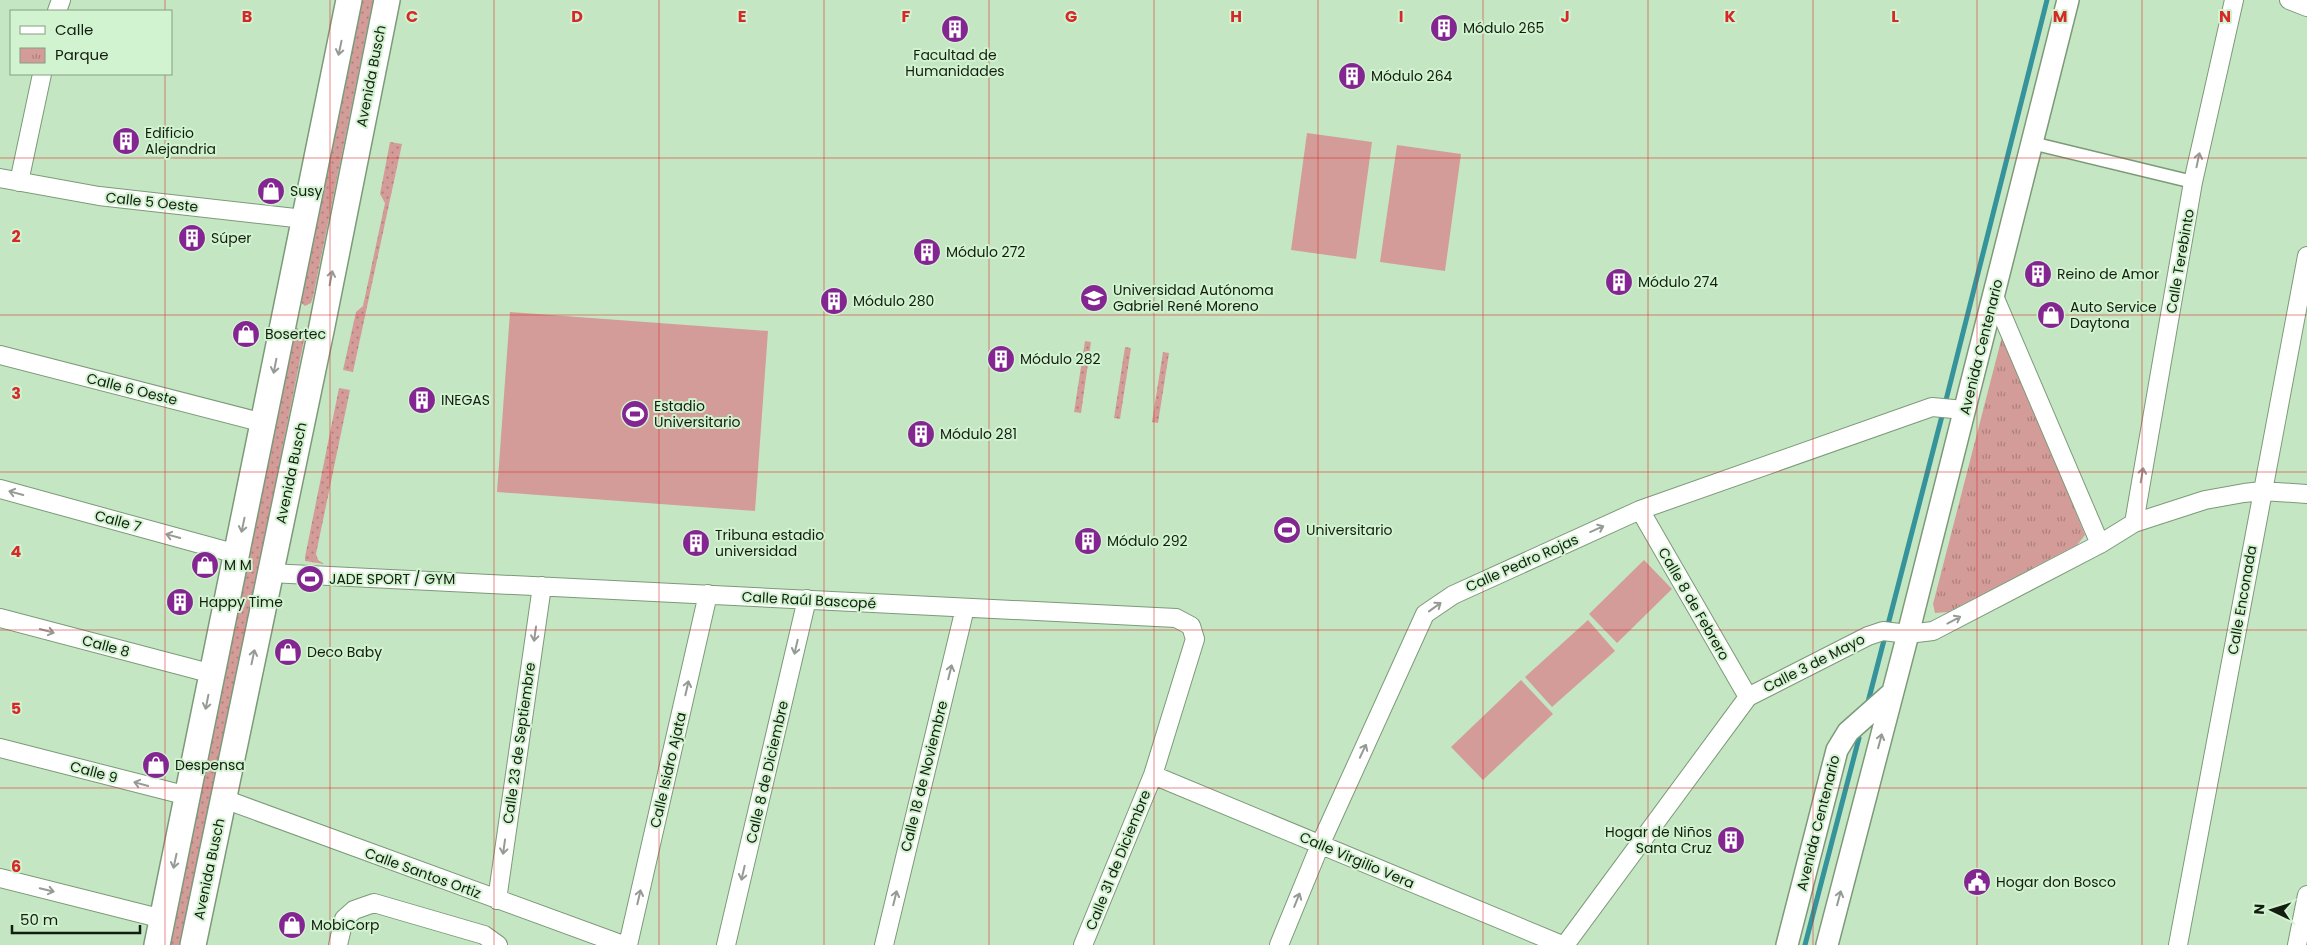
<svg xmlns="http://www.w3.org/2000/svg" width="2307" height="945" font-family="Poppins,sans-serif">
<style>
.grass{fill:url(#grass-dots)}
.park{fill:url(#park-tufts)}
.pitch{fill:#d49c99}
.lines{fill:none;stroke-linecap:round;stroke-linejoin:round}
.stream{stroke:#35939b;stroke-width:5}
.pedestrian-casing{stroke:#7c9a79;stroke-width:15}
.minor-casing{stroke:#7c9a79;stroke-width:20}
.tertiary-casing{stroke:#7c9a79;stroke-width:24}
.secondary-casing{stroke:#7c9a79;stroke-width:28}
.pedestrian{stroke:#fff;stroke-width:12}
.minor{stroke:#fff;stroke-width:18}
.tertiary{stroke:#fff;stroke-width:21}
.secondary{stroke:#fff;stroke-width:25}
.oneway{stroke:#959a94}
.grid{fill:none;stroke:#d62828;stroke-width:1;stroke-opacity:0.55}
.labels{text-anchor:middle;dominant-baseline:central;stroke-width:4;stroke-linejoin:round;paint-order:stroke}
.poi-label{font-size:14px;fill:#131e11;stroke:#d2f3cf;text-anchor:start}
.street-label{font-size:14px;fill:#131e11;stroke:#d2f3cf}
.grid-label{font-size:16px;text-anchor:middle;font-weight:bold;fill:#d62828;stroke:#d2f3cf;stroke-width:4;stroke-linejoin:round;paint-order:stroke}
</style>
<defs>
<pattern id="grass-dots" width="8" height="8" patternUnits="userSpaceOnUse" patternTransform="scale(1.25)"><rect width="8" height="8" fill="#d49c99"/><path d="M2 2h.1M6 6h.1" fill="none" stroke="#ab7f7b" stroke-width="1.8" stroke-linecap="round"/></pattern>
<pattern id="park-tufts" width="24" height="20" patternUnits="userSpaceOnUse" patternTransform="scale(1.25)"><rect width="24" height="20" fill="#d49c99"/><path d="M3 7l-1-3M5 7V3M7 7l1-3M15 17l-1-3M17 17v-4M19 17l1-3" fill="none" stroke="#ab7f7b"/></pattern>
</defs>
<rect width="100%" height="100%" fill="#c5e6c2"/>
<path class="grass" d="M 359,0 L 373,0 L 313,297 L 311,303 L 305,306 L 299,301 Z
M 390,142 L 402,144 L 353,372 L 343,370 L 356,312 L 363,306 L 385,203 L 380,194 Z
M 297,328 L 302,332 L 304,340 L 183,945 L 169,945 L 291,335 Z
M 1085,341 L 1091,342 L 1081,413 L 1074,412 Z
M 1125,347 L 1131,348 L 1120,419 L 1114,418 Z
M 1163,352 L 1169,353 L 1158,423 L 1152,422 Z
M 339,388 L 350,390 L 316,554 L 318,560 L 324,564 L 305,561 L 305,557 Z"/>
<path class="park" d="M 2003,333 L 2085,535 L 2077,545 L 1948,612 L 1935,613 L 1933,604 Z"/>
<path class="pitch" d="M 1307,133 L 1372,142 L 1356,259 L 1291,250 Z
M 1397,145 L 1461,154 L 1445,271 L 1380,262 Z
M 510,312 L 768,331 L 755,511 L 497,492 Z
M 1644,560 L 1672,589 L 1617,643 L 1589,614 Z
M 1588,620 L 1615,651 L 1552,707 L 1525,677 Z
M 1521,680 L 1553,714 L 1483,780 L 1451,747 Z"/>
<g class="lines">
<path class="stream" d="M 1945,404 L 2047,0
M 1868,702 L 1943,412
M 1805,945 L 1859,738"/>
<g class="pedestrian-casing">
<path id="pedestrian" d="M 2032,143 L 2193,182"/>
</g>
<g class="minor-casing">
<path id="minor" d="M 2289,0 L 2307,7
M 57,11 L 61,0
M 0,178 L 99,196 L 304,219
M 19,182 L 42,74
M 1994,296 L 2100,544
M 0,355 L 264,423
M 0,489 L 237,554
M 1640,510 L 1748,697
M 2134,523 L 2193,182 L 2234,0
M 270,573 L 1176,618 L 1191,626 L 1195,639 L 1153,775 L 1083,945
M 0,618 L 213,674
M 0,748 L 188,796
M 1153,775 L 1562,945
M 224,799 L 623,945
M 0,878 L 163,919
M 497,900 L 542,586
M 338,945 L 344,919 L 354,910 L 374,903 L 484,935 L 498,945
M 628,945 L 708,594
M 726,945 L 807,599
M 884,945 L 965,608
M 1279,945 L 1320,845 L 1425,614 L 1453,595 L 1640,510 L 1932,407 L 1964,410
M 1565,945 L 1748,697 L 1868,636 L 1883,631 L 1908,634 L 1933,631 L 2100,544 L 2134,523 L 2205,500 L 2244,493 L 2262,491 L 2307,494
M 2178,945 L 2307,256
M 2297,945 L 2307,895"/>
</g>
<g class="tertiary-casing">
<path id="tertiary" d="M 1787,945 L 1837,750 L 1848,732 L 1892,693
M 1827,945 L 1908,634 L 2068,0"/>
</g>
<g class="secondary-casing">
<path id="secondary" d="M 157,945 L 349,0
M 193,945 L 322,326 L 387,0"/>
</g>
<use href="#pedestrian" class="pedestrian"/>
<use href="#minor" class="minor"/>
<use href="#tertiary" class="tertiary"/>
<use href="#secondary" class="secondary"/>
</g>
<defs><path id="oneway-shaft" d="M-6 0H5M1.5-3L5.5 0L1.5 3" fill="none" stroke-width="1.6" stroke-linecap="round" stroke-linejoin="round" transform="scale(1.25)"/></defs>
<g class="oneway">
<use href="#oneway-shaft" transform="translate(340 48) rotate(102)"/>
<use href="#oneway-shaft" transform="translate(2198 160) rotate(-78)"/>
<use href="#oneway-shaft" transform="translate(331 278) rotate(-79)"/>
<use href="#oneway-shaft" transform="translate(275 366) rotate(101)"/>
<use href="#oneway-shaft" transform="translate(2142 475) rotate(-80)"/>
<use href="#oneway-shaft" transform="translate(16 493) rotate(-165)"/>
<use href="#oneway-shaft" transform="translate(243 525) rotate(102)"/>
<use href="#oneway-shaft" transform="translate(1597 529) rotate(-24)"/>
<use href="#oneway-shaft" transform="translate(173 536) rotate(-165)"/>
<use href="#oneway-shaft" transform="translate(1435 607) rotate(-36)"/>
<use href="#oneway-shaft" transform="translate(1954 620) rotate(-28)"/>
<use href="#oneway-shaft" transform="translate(47 631) rotate(15)"/>
<use href="#oneway-shaft" transform="translate(535 634) rotate(98)"/>
<use href="#oneway-shaft" transform="translate(796 647) rotate(103)"/>
<use href="#oneway-shaft" transform="translate(253 657) rotate(-78)"/>
<use href="#oneway-shaft" transform="translate(950 672) rotate(-76)"/>
<use href="#oneway-shaft" transform="translate(687 688) rotate(-77)"/>
<use href="#oneway-shaft" transform="translate(207 702) rotate(101)"/>
<use href="#oneway-shaft" transform="translate(1880 741) rotate(-75)"/>
<use href="#oneway-shaft" transform="translate(1363 751) rotate(-65)"/>
<use href="#oneway-shaft" transform="translate(141 784) rotate(-165)"/>
<use href="#oneway-shaft" transform="translate(504 847) rotate(98)"/>
<use href="#oneway-shaft" transform="translate(175 861) rotate(102)"/>
<use href="#oneway-shaft" transform="translate(743 873) rotate(103)"/>
<use href="#oneway-shaft" transform="translate(47 890) rotate(14)"/>
<use href="#oneway-shaft" transform="translate(639 897) rotate(-77)"/>
<use href="#oneway-shaft" transform="translate(895 898) rotate(-76)"/>
<use href="#oneway-shaft" transform="translate(1839 898) rotate(-75)"/>
<use href="#oneway-shaft" transform="translate(1297 900) rotate(-68)"/>
</g>
<path class="grid" d="M 165,0 L 165,11M 330,0 L 330,945M 494,0 L 494,945M 659,0 L 659,945M 824,0 L 824,945M 989,0 L 989,945M 1154,0 L 1154,945M 1318,0 L 1318,945M 1483,0 L 1483,945M 1648,0 L 1648,945M 1813,0 L 1813,945M 1977,0 L 1977,945M 2142,0 L 2142,945M 165,74 L 165,945M 0,158 L 2307,158M 0,315 L 2307,315M 0,472 L 2307,472M 0,630 L 2307,630M 0,788 L 2307,788"/>
<defs>
<g id="building-disc" transform="scale(1.4375)"><circle r="9.5" fill="#842691" stroke="#d2f3cf"/><path d="M-4-6H4V6H1V3H-1V6H-4ZM-2.5-4.3h1.7v1.8h-1.7ZM.8-4.3h1.7v1.8H.8ZM-2.5-1h1.7V.8h-1.7ZM.8-1h1.7V.8H.8Z" fill="#fff"/></g>
<g id="shop-disc" transform="scale(1.4375)"><circle r="9.5" fill="#842691" stroke="#d2f3cf"/><path d="M-5-2.5h2.3a2.7 3.5 0 0 1 5.4 0H5L5.5 6h-11ZM-1.5-2.5h3a1.5 2.3 0 0 0-3 0Z" fill="#fff"/></g>
<g id="university-disc" transform="scale(1.4375)"><circle r="9.5" fill="#842691" stroke="#d2f3cf"/><path d="M0-5L7-2L0 1L-7-2ZM-4 1L0 2.5L4 1V4Q0 6-4 4Z" fill="#fff"/></g>
<g id="stadium-disc" transform="scale(1.4375)"><circle r="9.5" fill="#842691" stroke="#d2f3cf"/><path d="M0-5a6.5 5 0 1 0 0 10a6.5 5 0 1 0 0-10ZM-3.5-1.8h7v3.6h-7Z" fill="#fff"/></g>
<g id="civic-disc" transform="scale(1.4375)"><circle r="9.5" fill="#842691" stroke="#d2f3cf"/><path d="M-.6-6.5H3V-4.5H.6V-3L4-1V1h2V6H-6V1h2V-1L-.6-3ZM-1.2 2.5V6h2.4V2.5Z" fill="#fff"/></g>
</defs>
<g fill-rule="evenodd">
<use href="#building-disc" x="1444" y="28"/>
<use href="#building-disc" x="955" y="29"/>
<use href="#building-disc" x="1352" y="76"/>
<use href="#building-disc" x="126" y="141"/>
<use href="#shop-disc" x="271" y="191"/>
<use href="#building-disc" x="192" y="238"/>
<use href="#building-disc" x="927" y="252"/>
<use href="#building-disc" x="2038" y="274"/>
<use href="#building-disc" x="1619" y="282"/>
<use href="#university-disc" x="1094" y="298"/>
<use href="#building-disc" x="834" y="301"/>
<use href="#shop-disc" x="2051" y="315"/>
<use href="#shop-disc" x="246" y="334"/>
<use href="#building-disc" x="1001" y="359"/>
<use href="#building-disc" x="422" y="400"/>
<use href="#stadium-disc" x="635" y="414"/>
<use href="#building-disc" x="921" y="434"/>
<use href="#stadium-disc" x="1287" y="530"/>
<use href="#building-disc" x="1088" y="541"/>
<use href="#building-disc" x="696" y="543"/>
<use href="#shop-disc" x="205" y="565"/>
<use href="#stadium-disc" x="310" y="579"/>
<use href="#building-disc" x="180" y="602"/>
<use href="#shop-disc" x="288" y="652"/>
<use href="#shop-disc" x="156" y="765"/>
<use href="#building-disc" x="1731" y="840"/>
<use href="#civic-disc" x="1977" y="882"/>
<use href="#shop-disc" x="292" y="925"/>
</g>
<g class="labels">
<g class="poi-label">
<text x="1463" y="28">Módulo 265</text>
<text x="955" y="55" text-anchor="middle">Facultad de<tspan x="955" dy="16">Humanidades</tspan></text>
<text x="1371" y="76">Módulo 264</text>
<text x="145" y="133">Edificio<tspan x="145" dy="16">Alejandria</tspan></text>
<text x="290" y="191">Susy</text>
<text x="211" y="238">Súper</text>
<text x="946" y="252">Módulo 272</text>
<text x="2057" y="274">Reino de Amor</text>
<text x="1638" y="282">Módulo 274</text>
<text x="1113" y="290">Universidad Autónoma<tspan x="1113" dy="16">Gabriel René Moreno</tspan></text>
<text x="853" y="301">Módulo 280</text>
<text x="2070" y="307">Auto Service<tspan x="2070" dy="16">Daytona</tspan></text>
<text x="265" y="334">Bosertec</text>
<text x="1020" y="359">Módulo 282</text>
<text x="441" y="400">INEGAS</text>
<text x="654" y="406">Estadio<tspan x="654" dy="16">Universitario</tspan></text>
<text x="940" y="434">Módulo 281</text>
<text x="1306" y="530">Universitario</text>
<text x="715" y="535">Tribuna estadio<tspan x="715" dy="16">universidad</tspan></text>
<text x="1107" y="541">Módulo 292</text>
<text x="224" y="565">M M</text>
<text x="329" y="579">JADE SPORT / GYM</text>
<text x="199" y="602">Happy Time</text>
<text x="307" y="652">Deco Baby</text>
<text x="175" y="765">Despensa</text>
<text x="1712" y="832" text-anchor="end">Hogar de Niños<tspan x="1712" dy="16">Santa Cruz</tspan></text>
<text x="1996" y="882">Hogar don Bosco</text>
<text x="311" y="925">MobiCorp</text>
</g>
<g class="street-label">
<text transform="translate(371 76) rotate(-79)">Avenida Busch</text>
<text transform="translate(152 202) rotate(6)">Calle 5 Oeste</text>
<text transform="translate(2180 261) rotate(-80)">Calle Terebinto</text>
<text transform="translate(1981 347) rotate(-76)">Avenida Centenario</text>
<text transform="translate(132 389) rotate(14)">Calle 6 Oeste</text>
<text transform="translate(291 473) rotate(-78)">Avenida Busch</text>
<text transform="translate(118 521) rotate(15)">Calle 7</text>
<text transform="translate(1522 563) rotate(-24)">Calle Pedro Rojas</text>
<text transform="translate(809 600) rotate(3)">Calle Raúl Bascopé</text>
<text transform="translate(2242 600) rotate(-80)">Calle Enconada</text>
<text transform="translate(1694 604) rotate(60)">Calle 8 de Febrero</text>
<text transform="translate(106 646) rotate(15)">Calle 8</text>
<text transform="translate(1814 663) rotate(-27)">Calle 3 de Mayo</text>
<text transform="translate(519 743) rotate(-82)">Calle 23 de Septiembre</text>
<text transform="translate(668 770) rotate(-77)">Calle Isidro Ajata</text>
<text transform="translate(94 772) rotate(15)">Calle 9</text>
<text transform="translate(767 772) rotate(-77)">Calle 8 de Diciembre</text>
<text transform="translate(924 776) rotate(-76)">Calle 18 de Noviembre</text>
<text transform="translate(1818 823) rotate(-76)">Avenida Centenario</text>
<text transform="translate(1118 860) rotate(-68)">Calle 31 de Diciembre</text>
<text transform="translate(1357 860) rotate(23)">Calle Virgilio Vera</text>
<text transform="translate(209 869) rotate(-78)">Avenida Busch</text>
<text transform="translate(423 873) rotate(20)">Calle Santos Ortiz</text>
</g>
</g>
<g class="grid-label">
<text x="247" y="22">B</text>
<text x="412" y="22">C</text>
<text x="577" y="22">D</text>
<text x="742" y="22">E</text>
<text x="906" y="22">F</text>
<text x="1071" y="22">G</text>
<text x="1236" y="22">H</text>
<text x="1401" y="22">I</text>
<text x="1565" y="22">J</text>
<text x="1730" y="22">K</text>
<text x="1895" y="22">L</text>
<text x="2060" y="22">M</text>
<text x="2225" y="22">N</text>
<text x="16" y="242">2</text>
<text x="16" y="399">3</text>
<text x="16" y="557">4</text>
<text x="16" y="714">5</text>
<text x="16" y="872">6</text>
</g>
<rect x="10" y="10" width="162" height="65" fill="#d2f3cf" stroke="#869e83"/>
<rect x="20" y="26" width="25" height="8" fill="#ffffff" stroke="#869e83"/>
<text x="55" y="35" font-size="15" fill="#131e11">Calle</text>
<rect x="20" y="48" width="25" height="15" fill="url(#park-tufts)" stroke="#869e83"/>
<text x="55" y="60" font-size="15" fill="#131e11">Parque</text>
<g transform="translate(2272 910) rotate(274)" stroke="#d2f3cf" stroke-width="4" paint-order="stroke">
<path d="M0-4L9 19L0 12L-9 19Z" fill="#131e11"/>
<text y="-8" font-size="14" font-weight="bold" text-anchor="middle" fill="#131e11">N</text>
</g>
<path d="M12 925v8h128v-8" fill="none" stroke="#131e11" stroke-width="2.5"/>
<text x="20" y="925" font-size="15" fill="#131e11" stroke="#d2f3cf" stroke-width="4" paint-order="stroke">50 m</text>
</svg>
